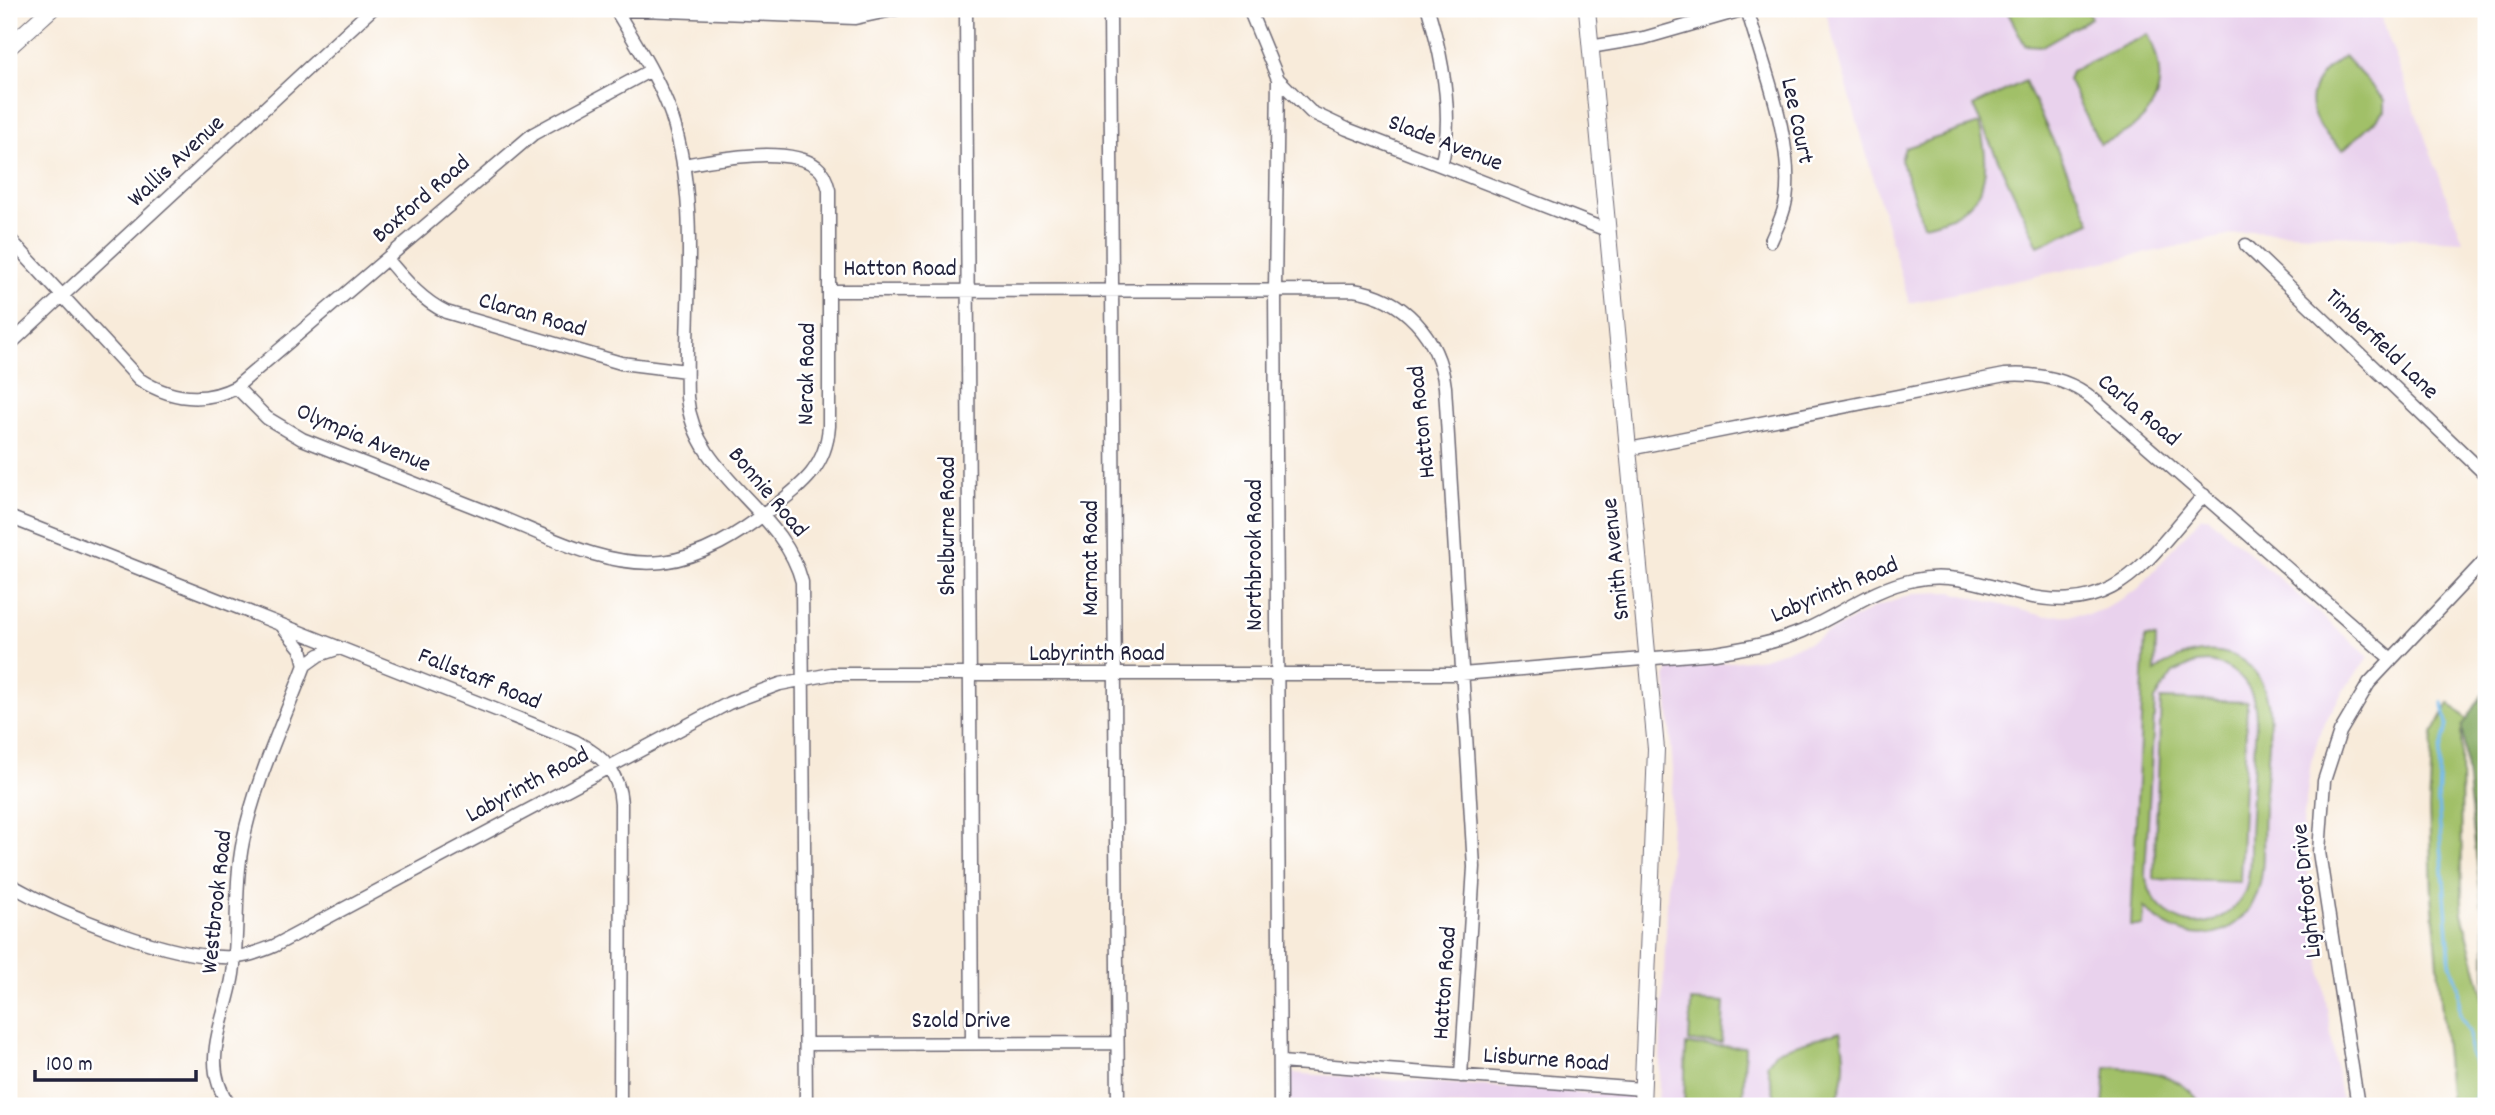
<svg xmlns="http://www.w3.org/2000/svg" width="2495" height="1115" font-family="Dekko,sans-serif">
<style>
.built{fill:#e9d2ed}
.green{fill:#a1c068;stroke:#627152;stroke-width:2;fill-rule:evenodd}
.forest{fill:#80a65c;stroke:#51644c;stroke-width:2}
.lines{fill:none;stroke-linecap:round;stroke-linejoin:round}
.stream{stroke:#71b9e9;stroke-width:3.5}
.minor-casing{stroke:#6d6873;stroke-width:15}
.major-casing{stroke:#6d6873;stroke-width:18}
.minor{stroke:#fff;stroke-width:12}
.major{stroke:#fff;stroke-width:16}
.labels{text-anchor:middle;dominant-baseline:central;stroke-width:5;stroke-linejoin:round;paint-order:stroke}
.street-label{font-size:24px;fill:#22223b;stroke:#fff}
</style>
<rect width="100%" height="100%" fill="#fff"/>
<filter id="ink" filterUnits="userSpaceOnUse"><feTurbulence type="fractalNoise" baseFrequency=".0143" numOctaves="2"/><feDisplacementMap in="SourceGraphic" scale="14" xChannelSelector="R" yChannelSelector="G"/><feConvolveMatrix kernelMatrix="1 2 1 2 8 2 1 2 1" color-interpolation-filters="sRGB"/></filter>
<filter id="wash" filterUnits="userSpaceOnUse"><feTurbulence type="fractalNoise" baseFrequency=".00686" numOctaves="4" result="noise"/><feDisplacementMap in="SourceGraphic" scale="28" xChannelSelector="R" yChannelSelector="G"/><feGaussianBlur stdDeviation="1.57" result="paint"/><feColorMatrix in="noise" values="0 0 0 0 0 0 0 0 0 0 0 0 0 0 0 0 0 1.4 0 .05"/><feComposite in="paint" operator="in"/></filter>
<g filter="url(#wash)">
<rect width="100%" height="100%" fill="#f8ebda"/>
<path class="built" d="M 1825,9 L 2378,9 L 2463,241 L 2251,231 L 1909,303 Z
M 2201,517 L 2208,517 L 2369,657 L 2343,691 L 2321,729 L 2311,762 L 2303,823 L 2307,876 L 2342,1106 L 1658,1106 L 1673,770 L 1666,675 L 1670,669 L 1764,658 L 1810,642 L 1876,607 L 1916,593 L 1952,592 L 2044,616 L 2089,614 L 2105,609 L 2138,589 Z
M 1289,1073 L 1633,1096 L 1633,1106 L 1290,1106 Z"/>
<path class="green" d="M 2006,9 L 2087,9 L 2091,18 L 2042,46 L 2025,45 Z
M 2148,34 C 2174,88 2154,125 2100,144 L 2068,80 L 2071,71 Z
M 2344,56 L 2385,100 L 2385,111 L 2343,150 C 2302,118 2299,85 2344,56 Z
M 2025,81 L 2091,222 L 2038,246 L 1973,106 Z
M 1979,124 C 1995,178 1982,215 1923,225 L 1901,159 L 1905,148 Z
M 2145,637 L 2156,638 L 2155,672 C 2195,640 2256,642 2268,702 C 2273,729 2265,780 2264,809 C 2262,835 2266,870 2257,894 C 2235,947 2178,945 2144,907 L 2143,926 L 2131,926 ZM 2210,662 C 2238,667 2256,689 2256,718 C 2254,757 2252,796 2250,835 C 2250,852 2251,872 2246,888 C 2238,913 2207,930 2182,921 C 2159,912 2149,896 2145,873 L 2155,699 L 2173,673 L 2196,663 Z
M 2161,699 L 2247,702 L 2240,882 L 2154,879 Z
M 2449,703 L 2472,724 L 2461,731 L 2462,913 L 2482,991 L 2486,1039 L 2486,1106 L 2450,1106 L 2432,895 L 2429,808 L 2433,733 Z
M 1691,1001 L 1724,1003 L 1722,1043 L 1689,1042 Z
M 1840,1031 C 1846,1056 1847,1083 1833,1106 L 1777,1106 L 1767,1065 L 1776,1051 Z
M 1686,1045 L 1745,1047 L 1743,1106 L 1684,1106 Z
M 2106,1067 C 2142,1069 2182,1072 2202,1106 L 2103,1106 Z"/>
<path class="forest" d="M 2486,689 L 2486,1104 L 2485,934 L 2462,727 Z"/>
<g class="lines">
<path class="stream" d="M 2443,703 L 2447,725 L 2440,755 L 2438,802 L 2450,962 L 2458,986 L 2460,1015 L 2469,1032 L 2470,1053 L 2481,1074 L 2473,1106"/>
</g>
</g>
<g filter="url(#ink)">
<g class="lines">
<g class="minor-casing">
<path id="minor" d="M 615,9 L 855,18 L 897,9
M 966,9 L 972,1043
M 1110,9 L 1118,1106
M 1249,9 L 1278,79 L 1275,290 L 1280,1106
M 1428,9 C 1442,56 1455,117 1441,165
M 1747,9 C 1763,66 1794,140 1786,200 C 1784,214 1777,227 1771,241
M 616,10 C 636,44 658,77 671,114 C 701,204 684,304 687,397 C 694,477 783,508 802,582 L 806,1106
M 1590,47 L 1644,38 L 1745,9
M 1278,79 L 1311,112 L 1347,129 L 1609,231
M 9,238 L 139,379 C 170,399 203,404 236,387 L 533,134 L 651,70
M 2246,245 L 2486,475
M 387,259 C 405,280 421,300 446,312 L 621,363 L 686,371
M 830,291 L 1353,290 C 1404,297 1439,337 1445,387 L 1474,867 L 1461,1076
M 9,345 L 372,9
M 236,387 L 267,418 L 302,439 C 364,464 427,488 490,513 C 544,534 603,568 662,562 C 703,557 739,534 771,509 C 802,485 826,468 829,426 L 829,190 C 827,182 824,172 817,167 C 789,145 716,159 683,165
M 1629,449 L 2005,375 C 2036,373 2068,378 2093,399 L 2390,658
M 9,517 L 575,741 C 603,756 619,772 621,804 L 620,1106
M 283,627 L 301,649 L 305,665
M 9,884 C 63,915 171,960 233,957 C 247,957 261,951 274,946 L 729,703 L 780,684 L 831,674 L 1462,674 L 1715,653 C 1745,648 1775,643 1803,631 C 1840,615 1873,588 1914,580 C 1946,573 1976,582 2008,591 C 2113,622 2142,566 2204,495
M 806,1044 L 1117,1043
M 1280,1062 L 1642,1089
M 230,1106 C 198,1062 226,1020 233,974 C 239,930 234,885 243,841 C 255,781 283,723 305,665 L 319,655 L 340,648
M 2358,1106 L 2319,852 L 2324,781 L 2340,732 L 2369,683 L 2486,559"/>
</g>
<g class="major-casing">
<path id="major" d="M 1587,9 L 1656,749 L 1642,1106
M 9,47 L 51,9"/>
</g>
<use href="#minor" class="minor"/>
<use href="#major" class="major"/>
</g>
</g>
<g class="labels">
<g class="street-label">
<text transform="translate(1796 121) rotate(78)">Lee Court</text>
<text transform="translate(1445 144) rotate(21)">Slade Avenue</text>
<text transform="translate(177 162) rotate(-43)">Wallis Avenue</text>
<text transform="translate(422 200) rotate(-41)">Boxford Road</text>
<text x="900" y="270">Hatton Road</text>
<text transform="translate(532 316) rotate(16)">Claran Road</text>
<text transform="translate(2381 345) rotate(44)">Timberfield Lane</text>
<text transform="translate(808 374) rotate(-89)">Nerak Road</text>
<text transform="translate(2138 411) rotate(40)">Carla Road</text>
<text transform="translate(1423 422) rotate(-96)">Hatton Road</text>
<text transform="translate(363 439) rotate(23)">Olympia Avenue</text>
<text transform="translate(767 493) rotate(50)">Bonnie Road</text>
<text transform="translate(949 526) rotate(-90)">Shelburne Road</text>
<text transform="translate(1256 555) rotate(-90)">Northbrook Road</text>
<text transform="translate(1092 558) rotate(-90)">Marnat Road</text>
<text transform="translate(1617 559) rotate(-96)">Smith Avenue</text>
<text transform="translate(1835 591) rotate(-23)">Labyrinth Road</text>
<text x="1097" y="655">Labyrinth Road</text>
<text transform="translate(479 680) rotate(22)">Fallstaff Road</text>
<text transform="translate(528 786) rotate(-28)">Labyrinth Road</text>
<text transform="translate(2308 891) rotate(-96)">Lightfoot Drive</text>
<text transform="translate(218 902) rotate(-84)">Westbrook Road</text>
<text transform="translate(1446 983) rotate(-86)">Hatton Road</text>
<text x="961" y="1022">Szold Drive</text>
<text transform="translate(1546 1061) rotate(4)">Lisburne Road</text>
</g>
</g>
<rect width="2495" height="1115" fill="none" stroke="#fff" stroke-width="35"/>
<path d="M35 1070v10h161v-10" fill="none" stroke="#22223b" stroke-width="3.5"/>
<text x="46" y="1070" font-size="21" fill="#22223b" stroke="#ffffff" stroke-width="5" paint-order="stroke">100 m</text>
</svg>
